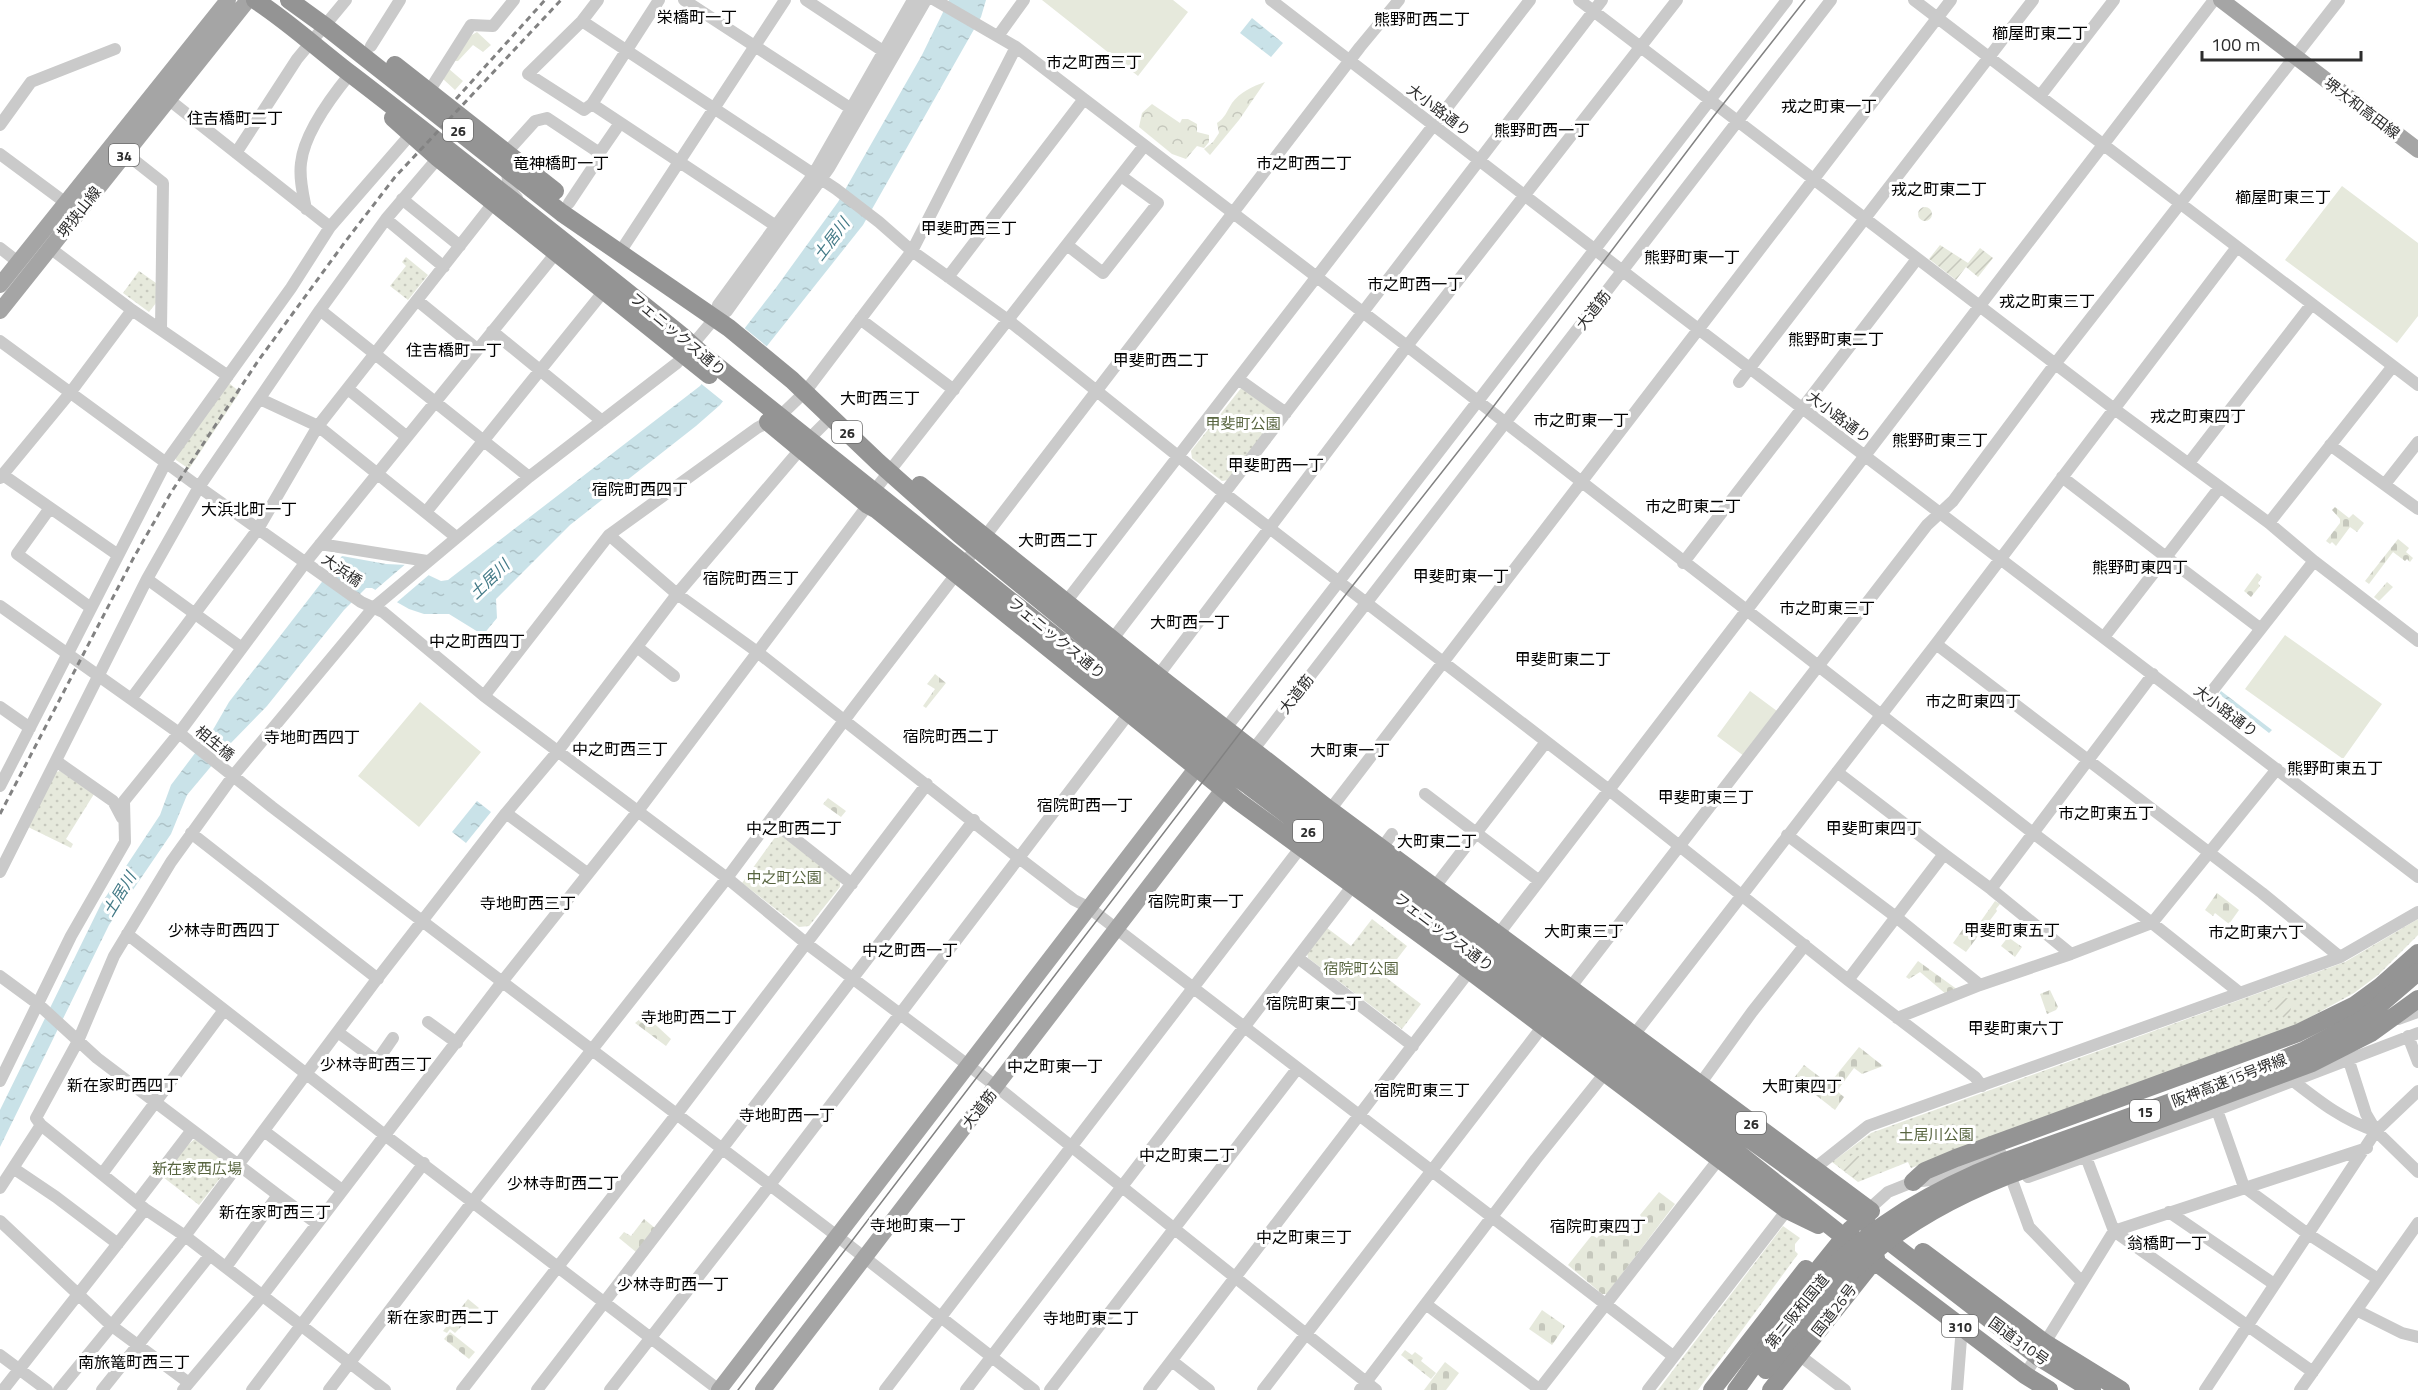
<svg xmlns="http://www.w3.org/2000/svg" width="2418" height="1390" font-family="'Titillium Web','Noto Sans JP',sans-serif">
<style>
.grass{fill:#e6e9dc}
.forest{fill:url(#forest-crowns)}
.cemetery{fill:url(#cemetery-stones)}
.park{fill:url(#park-dots)}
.garden{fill:url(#garden-furrows)}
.water{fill:url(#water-ripples)}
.pier{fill:#fff}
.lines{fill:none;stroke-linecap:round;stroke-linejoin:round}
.minor{stroke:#cacaca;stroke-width:12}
.major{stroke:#a5a5a5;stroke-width:16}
.highway{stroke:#949494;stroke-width:18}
.tram{stroke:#828282;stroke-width:1.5}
.rail{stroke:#828282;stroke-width:3;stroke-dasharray:6 4.5;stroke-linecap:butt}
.highway-bridge{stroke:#949494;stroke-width:18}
.labels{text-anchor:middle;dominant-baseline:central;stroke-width:6;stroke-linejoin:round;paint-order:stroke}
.shield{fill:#fff;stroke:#6c6c6c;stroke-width:1.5}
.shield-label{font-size:14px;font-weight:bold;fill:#2d2d2d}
.street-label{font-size:15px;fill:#2d2d2d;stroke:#fff}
.park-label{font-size:15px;fill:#57643f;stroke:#fff}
.neighbourhood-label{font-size:16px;fill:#000;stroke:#fff}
.water-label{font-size:16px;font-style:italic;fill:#437a87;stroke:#fff}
</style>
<defs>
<pattern id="forest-crowns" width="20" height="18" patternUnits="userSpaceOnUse" patternTransform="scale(1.5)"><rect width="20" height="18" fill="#e6e9dc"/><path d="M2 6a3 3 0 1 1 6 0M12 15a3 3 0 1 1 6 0" fill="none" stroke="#c6c8bd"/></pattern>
<pattern id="cemetery-stones" width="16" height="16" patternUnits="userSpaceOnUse" patternTransform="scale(1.5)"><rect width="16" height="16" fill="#e6e9dc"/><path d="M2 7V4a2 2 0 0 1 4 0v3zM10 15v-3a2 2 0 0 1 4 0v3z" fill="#c6c8bd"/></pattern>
<pattern id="park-dots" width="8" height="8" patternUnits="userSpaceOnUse" patternTransform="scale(1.5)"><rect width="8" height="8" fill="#e6e9dc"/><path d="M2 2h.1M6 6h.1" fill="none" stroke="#c6c8bd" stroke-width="1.8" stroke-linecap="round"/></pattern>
<pattern id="garden-furrows" width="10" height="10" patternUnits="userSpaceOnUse" patternTransform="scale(1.5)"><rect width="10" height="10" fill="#e6e9dc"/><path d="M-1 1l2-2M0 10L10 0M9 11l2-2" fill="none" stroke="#c6c8bd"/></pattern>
<pattern id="water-ripples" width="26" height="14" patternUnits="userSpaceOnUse" patternTransform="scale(1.5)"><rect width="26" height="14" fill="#c9e2e8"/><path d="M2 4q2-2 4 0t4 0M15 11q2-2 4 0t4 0" fill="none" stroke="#adc2c7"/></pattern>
</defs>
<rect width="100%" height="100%" fill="#fff"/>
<path class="grass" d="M 1042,0 L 1173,0 L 1188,12 L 1138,76 Z
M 477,32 L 491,45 L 483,52 L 473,45 L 458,61 L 455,61 L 465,39 Z
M 449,69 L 463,81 L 455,90 L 443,79 Z
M 2342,186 L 2418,243 L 2418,316 L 2397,343 L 2285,260 Z
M 2285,635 L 2382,704 L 2343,759 L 2245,689 Z
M 1750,691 L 1777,711 L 1744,756 L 1717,736 Z
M 420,702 L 481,752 L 419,827 L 358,776 Z"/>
<path class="forest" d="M 1265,82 L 1239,120 L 1210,155 L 1204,149 L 1213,142 L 1219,133 L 1217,123 C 1225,118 1227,111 1232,103 C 1239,93 1253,86 1265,82 Z
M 1152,104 L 1180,123 L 1182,119 L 1188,119 L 1197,124 L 1197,132 L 1209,135 L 1209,142 L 1204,148 L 1197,146 L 1186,159 L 1172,154 L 1139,127 L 1142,113 Z"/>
<path class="cemetery" d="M 2335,507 L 2349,518 L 2353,514 L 2364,523 L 2357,532 L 2350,527 L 2336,546 L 2332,542 L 2330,544 L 2326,541 L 2340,523 L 2340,519 L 2332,510 Z
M 2398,539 L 2409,548 L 2406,552 L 2413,558 L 2410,562 L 2407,559 L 2405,561 L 2393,552 L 2369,584 L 2365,581 Z
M 2257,573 L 2262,577 L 2258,583 L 2260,586 L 2251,597 L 2244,591 Z
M 2387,582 L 2393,587 L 2379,601 L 2374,597 Z
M 935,674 L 946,683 L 926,708 L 923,706 L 935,689 L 927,684 Z
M 828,798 L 846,811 L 841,817 L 823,804 Z
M 2217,893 L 2239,910 L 2229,924 L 2215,913 L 2213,916 L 2205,910 Z
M 1995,901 L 2000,904 L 1996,909 L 1997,911 L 1966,952 L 1953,943 L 1963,929 L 1971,935 Z
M 2008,937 L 2022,947 L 2015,957 L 2001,946 Z
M 1918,961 L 1958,990 L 1947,995 L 1920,972 L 1909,979 L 1906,977 Z
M 2050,990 L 2058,1007 L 2056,1010 L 2047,1014 L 2040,994 Z
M 645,1015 L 671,1039 L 666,1046 L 635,1023 Z
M 1859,1047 L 1883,1066 L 1862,1074 L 1854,1068 L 1837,1091 L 1844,1097 L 1835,1110 L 1794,1078 L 1804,1065 L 1829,1084 Z
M 1659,1192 L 1675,1204 L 1607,1294 L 1602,1294 L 1568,1265 L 1592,1235 L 1597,1238 L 1610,1222 L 1628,1235 L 1642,1218 L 1640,1215 Z
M 644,1219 L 655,1228 L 636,1252 L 619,1238 L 624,1232 L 631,1236 Z
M 468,1299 L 479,1308 L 455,1333 L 450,1329 L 447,1333 L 443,1331 Z
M 1542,1310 L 1565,1326 L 1552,1345 L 1529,1329 Z
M 450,1332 L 475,1352 L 469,1359 L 444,1339 Z
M 1405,1350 L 1412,1355 L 1415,1352 L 1423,1358 L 1421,1361 L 1436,1373 L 1431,1379 L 1401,1355 Z
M 1445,1362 L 1459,1373 L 1446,1390 L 1424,1390 Z"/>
<path class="park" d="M 406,257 L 428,275 L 408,300 L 390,286 L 406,266 L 402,262 Z
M 139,271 L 156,283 L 156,303 L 149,312 L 123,293 Z
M 230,384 L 240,392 L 189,469 L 176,460 L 175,456 L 226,385 Z
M 1242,387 L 1277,413 L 1279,416 L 1228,480 L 1222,481 L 1192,458 L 1191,451 Z
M 60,771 L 94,794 L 66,839 L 73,844 L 71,848 L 28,827 L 56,772 Z
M 780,834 L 840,881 L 840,887 L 809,926 L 799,927 L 742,883 L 776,836 Z
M 1372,919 L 1407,946 L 1384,976 L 1421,1004 L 1402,1029 L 1308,958 L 1307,953 L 1327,928 L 1351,946 Z
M 2418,919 L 2418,935 L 2378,975 L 2354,993 L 2283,1032 L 1911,1168 L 1908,1162 L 1858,1182 L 1832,1162 L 1871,1133 L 2345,962 Z
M 196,1138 L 226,1161 L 229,1167 L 199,1205 L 163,1177 L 179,1152 Z
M 1783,1226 L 1800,1238 L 1795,1244 L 1795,1251 L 1798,1254 L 1698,1390 L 1658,1390 Z"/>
<path class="garden" d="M1918 214a7 7 0 1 1 14 0a7 7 0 1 1-14 0Z
M 1940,245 L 1968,263 L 1980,248 L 1993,258 L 1978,277 L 1966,267 L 1956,280 L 1929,259 Z
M 2281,997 L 2290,999 L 2292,1002 L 2290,1013 L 2284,1018 L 2267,1001 Z
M 1852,1155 L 1859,1156 L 1862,1162 L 1855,1179 L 1838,1166 Z"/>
<path class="water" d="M 949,0 L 986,0 L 981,17 L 863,225 L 720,405 L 696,426 L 570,525 L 496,599 L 497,618 L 483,635 L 449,614 L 424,614 L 409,609 L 372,588 L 366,588 L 344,610 L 267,706 L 229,745 L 187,795 L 171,834 L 109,925 L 0,1147 L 0,1110 L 101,904 L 160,815 L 171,785 L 214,728 L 229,702 L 342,556 L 386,564 L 407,565 L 441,581 L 448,580 L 700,386 L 775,289 L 838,202 L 922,55 Z
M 1252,18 L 1283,43 L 1271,57 L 1240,33 Z
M 2221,691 L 2272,730 L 2269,733 L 2219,694 Z
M 477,801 L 491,812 L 466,843 L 452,832 Z"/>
<path class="pier" d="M 742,326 L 770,349 L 725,403 L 699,382 Z
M 408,562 L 430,574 L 396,603 L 374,591 Z"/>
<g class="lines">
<path class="minor" d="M 598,0 L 582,21 L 528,74 L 584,110 L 592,104 L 659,0
M 684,0 L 850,108
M 806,0 L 883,51
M 935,0 L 1016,47 L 1407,346 L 2033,833 L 2152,923 L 2240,993 L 1868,1126 L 1815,1168
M 1271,0 L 1672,309 L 2418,877
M 1579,0 L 2113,408 L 2269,523 L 2314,561 L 2418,641
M 1914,0 L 2418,385
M 582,21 L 836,189 L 879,222 L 912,251 L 1008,320 L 1224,493 L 1609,790 L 1848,980 L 1975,1077 L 1982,1086
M 998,36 L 1024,0
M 371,46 L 400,0
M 426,96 L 471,25 L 493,26 L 514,0
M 2040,96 L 2114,0
M 168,99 L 330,227
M 592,104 L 776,226
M 0,125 L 31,82 L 115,49
M 125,153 L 163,183 L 161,329
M 236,153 L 297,59 L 346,0
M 0,154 L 66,203
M 598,155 L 620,123
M 517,198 C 505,186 507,169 507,152 L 535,121 L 547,118 L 595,150 L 598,155 L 597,161 L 569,203
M 402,199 L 460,246
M 306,209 C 303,194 299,178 301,163 C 304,134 332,96 350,74
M 386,219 L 444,267
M 1067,245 L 1103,273 L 1158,203 L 1121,176
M 624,246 L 785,0
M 0,248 L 18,262
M 50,248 L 132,310 L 228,376
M 948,277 L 1084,99
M 418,301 L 477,349
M 320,310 L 529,477
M 715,318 L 718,305 L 813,175 L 913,0
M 860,319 L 954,390
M 492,331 L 602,421
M 0,341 L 199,487 L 361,602 L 383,612 L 484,696 L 727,878 L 807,944 L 997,1087 L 1376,1390
M 1238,379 L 1286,413
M 1739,382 L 2033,0
M 348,389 L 407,437
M 260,399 L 318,426 L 456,537
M 2330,445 L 2418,509
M 2189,463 L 2311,305
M 3,475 L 118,555
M 2062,477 L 2166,557 L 2220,487
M 0,478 L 70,393 L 132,310
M 2385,484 L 2418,442
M 50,508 L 17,554 L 91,608
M 426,512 L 608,286
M 2269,523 L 2393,366
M 609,535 L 677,594 L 756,651 L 1019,858 L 1074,900 L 1088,907 L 1673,1356
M 320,544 L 427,561
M 1683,563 L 1917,259
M 147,579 L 242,648
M 0,606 L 179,733 L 272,807 L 837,1236 L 1034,1390
M 1062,607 L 1530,0
M 2104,637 L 2166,557 L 2261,629
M 1936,644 L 2262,893 L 2340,957
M 1108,645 L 1602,0
M 637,647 L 674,676
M 1154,681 L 1407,346 L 1677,0
M 484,696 L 609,535 L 757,428 L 780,416 L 805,392 L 912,251 L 1016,47
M 131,699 L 258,529 L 318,426 L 498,197
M 0,707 L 30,728
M 2198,709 L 2314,561
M 1226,728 L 1787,0
M 1253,750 L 1831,0
M 56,761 L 113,801 L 122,818
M 1837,772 L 1944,854
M 0,786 L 166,462 L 291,288 L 330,227 L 410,135
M 1425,794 L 1538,880
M 506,813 L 587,873
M 1326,815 L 1951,0
M 771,820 L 852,884
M 191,833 L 378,979
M 1787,835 L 1896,917 L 1848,980
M 1379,852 L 1392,834
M 0,872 L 147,579 L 199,487 L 320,310 L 386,219 L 438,158
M 1430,893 L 1546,742
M 127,934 L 386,1136 L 719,1390
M 1494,940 L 2214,0
M 2071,954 L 1991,889 L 2153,674
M 1298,958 L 1413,1046
M 0,976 L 38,1004 L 97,1058 L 278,1195 L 226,1267
M 1980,985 L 2071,954 L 2152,923 L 2277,769
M 1566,993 L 1927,525 L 1953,501 L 2055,364 L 2339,0
M 2240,993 L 2340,957 L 2418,912
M 1897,1018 L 1980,985 L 1896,917 L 1944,854 L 1991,889
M 2398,1019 L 2418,1012
M 428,1022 L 457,1043
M 339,1033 L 377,1061 L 393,1038
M 2408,1036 L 2418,1062
M 1630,1040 L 1936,644 L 2237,247
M 2348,1058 L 2366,1114 L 2376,1131 L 2418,1172
M 2292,1080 C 2319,1101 2344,1121 2376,1131
M 0,1081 L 71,936 L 125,842 L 124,801 L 179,733 L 305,563 L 560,248
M 1700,1084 L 1752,1012 L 1805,945
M 2217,1110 L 2244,1187 L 2308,1234 L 2378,1279
M 264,1131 L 342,1190
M 2086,1157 L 2114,1231 L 2313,1372
M 13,1168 L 56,1197 L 118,1244
M 102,1174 L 224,1010
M 2028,1177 L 2217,1110 L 2418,1033
M 2013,1183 L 2029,1227 L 2082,1282
M 0,1188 L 41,1125
M 278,1195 L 316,1223
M 137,1202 L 192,1130
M 1868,1210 L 1888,1192 L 1913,1182 L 1930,1180 L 2001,1154
M 2169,1212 L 2274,1284
M 0,1221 L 112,1326 L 189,1383
M 1427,1305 L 1539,1389
M 2358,1311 L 2402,1333 L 2418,1337
M 0,1355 L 47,1390
M 1799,1355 L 1845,1390
M 1172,1361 L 1209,1390
M 2025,1375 L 2114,1231 L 2367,1148
M 3,1390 L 145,1209
M 59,1390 L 185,1236 L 374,983 L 506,813 L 558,751 L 677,594 L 809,439 L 831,417
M 102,1390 L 210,1255
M 183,1390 L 262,1296 L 502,982 L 638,811 L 868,505 L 874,491 L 1144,146
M 252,1390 L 424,1163
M 329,1390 L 473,1201 L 727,878 L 852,710 L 1360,47 L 1399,0
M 385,1390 L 185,1236 L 145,1209 L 41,1125 L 36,1118 L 78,1041 L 114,956 L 171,862 L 233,776 L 373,608 L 529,477 L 677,363 L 715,318 L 727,311 L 829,168 L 926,0
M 462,1390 L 676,1115 L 927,784
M 537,1390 L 974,820
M 610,1390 L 769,1186 L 1133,708
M 885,1390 L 1304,843
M 966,1390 L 1357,880
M 1050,1390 L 1297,1069
M 1149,1390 L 1474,965
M 1263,1390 L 1546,1022
M 1360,1390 L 1536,1159 L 1609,1068
M 1539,1390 L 1722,1155
M 1648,1390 L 1787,1210
M 1957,1390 L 1962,1326
M 2205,1390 L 2376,1131 L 2418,1091
M 2300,1390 L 2418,1223"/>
<path class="major" d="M 2221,0 L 2418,150
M 0,285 L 228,0
M 0,311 L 248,0
M 719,1390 L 1204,758
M 763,1390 L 1231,779"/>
<path class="highway" d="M 255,0 C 289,22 319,50 352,75 C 463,160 572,248 681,335 L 702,354 L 1191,745 L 1249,786 L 1728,1145 L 1873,1260 L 2025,1375 L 2049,1390
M 289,0 L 325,26 L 562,213 L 729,328 L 792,380 L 878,462 L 959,534 L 1201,732 L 1691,1097 L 1860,1219 L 2037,1356 L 2092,1390
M 395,65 L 555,191
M 393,118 L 438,158 L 709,375
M 768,422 L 868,505 L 877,510 L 1238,801 L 1470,971 L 1787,1210 L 1818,1225
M 920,485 L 1158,676 L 1330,810 L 1871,1211
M 1913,1182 L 1925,1171 L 1956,1158 L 2298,1033 L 2355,1005 L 2381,986 L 2418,953
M 1923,1252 L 2045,1343 L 2121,1390
M 1804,1287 L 1851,1229
M 1712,1390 L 1806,1269
M 1771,1390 L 1876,1258"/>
<path class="tram" d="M 738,1390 L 1350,589 L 1490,411 L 1713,117 L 1805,0"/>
<path class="rail" d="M 456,99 L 545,0
M 0,814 L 134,557 L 172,491 L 258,361 L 345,242 L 395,177 L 561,0"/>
<path class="highway-bridge" d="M 1766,1370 C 1839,1274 1893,1221 2007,1176 L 2312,1063 L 2371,1033 L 2418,999
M 1736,1390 C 1764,1352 1790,1311 1823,1277 C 1874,1224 1935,1189 2003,1162 L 2230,1081 L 2305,1050 L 2363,1019 L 2418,972"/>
</g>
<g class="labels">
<g class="shield">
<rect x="443" y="119" width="30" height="22" rx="4.5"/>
<rect x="109" y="144" width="30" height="22" rx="4.5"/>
<rect x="832" y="421" width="30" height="22" rx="4.5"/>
<rect x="1293" y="820" width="30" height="22" rx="4.5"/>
<rect x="2130" y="1100" width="30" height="22" rx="4.5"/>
<rect x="1736" y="1112" width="30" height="22" rx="4.5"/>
<rect x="1942" y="1315" width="36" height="22" rx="4.5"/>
</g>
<g class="shield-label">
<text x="458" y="130">26</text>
<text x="124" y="155">34</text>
<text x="847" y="432">26</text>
<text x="1308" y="831">26</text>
<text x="2145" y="1111">15</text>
<text x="1751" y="1123">26</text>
<text x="1960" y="1326">310</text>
</g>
<g class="street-label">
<text transform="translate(2362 108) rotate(37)">堺大和高田線</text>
<text transform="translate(1439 110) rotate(37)">大小路通り</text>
<text transform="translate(79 212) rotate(-52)">堺狭山線</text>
<text transform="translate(1593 310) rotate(-52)">大道筋</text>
<text transform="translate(678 334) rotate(40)">フェニックス通り</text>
<text transform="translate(1839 417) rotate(37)">大小路通り</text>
<text transform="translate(342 570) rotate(35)">大浜橋</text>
<text transform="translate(1057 638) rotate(39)">フェニックス通り</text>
<text transform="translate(1296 694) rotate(-52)">大道筋</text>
<text transform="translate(2226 711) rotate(37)">大小路通り</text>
<text transform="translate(215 743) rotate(39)">相生橋</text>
<text transform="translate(1444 932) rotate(37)">フェニックス通り</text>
<text transform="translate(2229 1080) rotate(-21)">阪神高速15号堺線</text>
<text transform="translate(979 1109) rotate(-52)">大道筋</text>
<text transform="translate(1834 1310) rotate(-52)">国道26号</text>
<text transform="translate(1797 1311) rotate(-51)">第二阪和国道</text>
<text transform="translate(2019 1341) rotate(36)">国道310号</text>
</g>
<g class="park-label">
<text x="1243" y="423">甲斐町公園</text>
<text x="784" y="877">中之町公園</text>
<text x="1361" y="968">宿院町公園</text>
<text x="1936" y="1134">土居川公園</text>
<text x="197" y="1168">新在家西広場</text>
</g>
<g class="neighbourhood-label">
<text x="697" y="17">栄橋町一丁</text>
<text x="1422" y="19">熊野町西二丁</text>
<text x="2040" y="33">櫛屋町東二丁</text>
<text x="1094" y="62">市之町西三丁</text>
<text x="1829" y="106">戎之町東一丁</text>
<text x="235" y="118">住吉橋町二丁</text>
<text x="1542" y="130">熊野町西一丁</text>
<text x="561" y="163">竜神橋町一丁</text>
<text x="1304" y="163">市之町西二丁</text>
<text x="1939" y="189">戎之町東二丁</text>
<text x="2283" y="197">櫛屋町東三丁</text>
<text x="969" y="228">甲斐町西三丁</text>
<text x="1692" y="257">熊野町東一丁</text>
<text x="1415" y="284">市之町西一丁</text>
<text x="2047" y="301">戎之町東三丁</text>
<text x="1836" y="339">熊野町東二丁</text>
<text x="454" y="350">住吉橋町一丁</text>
<text x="1161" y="360">甲斐町西二丁</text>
<text x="880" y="398">大町西三丁</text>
<text x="2198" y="416">戎之町東四丁</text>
<text x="1581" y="420">市之町東一丁</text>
<text x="1940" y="440">熊野町東三丁</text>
<text x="1276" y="465">甲斐町西一丁</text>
<text x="640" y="489">宿院町西四丁</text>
<text x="1693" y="506">市之町東二丁</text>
<text x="249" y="509">大浜北町一丁</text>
<text x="1058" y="540">大町西二丁</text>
<text x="2140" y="567">熊野町東四丁</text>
<text x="1461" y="576">甲斐町東一丁</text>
<text x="751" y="578">宿院町西三丁</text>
<text x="1827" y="608">市之町東三丁</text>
<text x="1190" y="622">大町西一丁</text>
<text x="477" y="641">中之町西四丁</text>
<text x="1563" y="659">甲斐町東二丁</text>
<text x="1973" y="701">市之町東四丁</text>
<text x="951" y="736">宿院町西二丁</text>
<text x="312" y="737">寺地町西四丁</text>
<text x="620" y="749">中之町西三丁</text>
<text x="1350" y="750">大町東一丁</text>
<text x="2335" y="768">熊野町東五丁</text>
<text x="1706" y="797">甲斐町東三丁</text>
<text x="1085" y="805">宿院町西一丁</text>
<text x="2106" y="813">市之町東五丁</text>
<text x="794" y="828">中之町西二丁</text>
<text x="1874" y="828">甲斐町東四丁</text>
<text x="1437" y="841">大町東二丁</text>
<text x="1196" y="901">宿院町東一丁</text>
<text x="528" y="903">寺地町西三丁</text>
<text x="224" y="930">少林寺町西四丁</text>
<text x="2012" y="930">甲斐町東五丁</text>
<text x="1584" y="931">大町東三丁</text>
<text x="2256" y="932">市之町東六丁</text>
<text x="910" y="950">中之町西一丁</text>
<text x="1314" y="1003">宿院町東二丁</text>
<text x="689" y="1017">寺地町西二丁</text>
<text x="2016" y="1028">甲斐町東六丁</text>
<text x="376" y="1064">少林寺町西三丁</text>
<text x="1055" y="1066">中之町東一丁</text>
<text x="123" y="1085">新在家町西四丁</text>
<text x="1802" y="1086">大町東四丁</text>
<text x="1422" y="1090">宿院町東三丁</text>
<text x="787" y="1115">寺地町西一丁</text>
<text x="1187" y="1155">中之町東二丁</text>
<text x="563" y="1183">少林寺町西二丁</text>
<text x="275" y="1212">新在家町西三丁</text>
<text x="918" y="1225">寺地町東一丁</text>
<text x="1598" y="1226">宿院町東四丁</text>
<text x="1304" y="1237">中之町東三丁</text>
<text x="2167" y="1243">翁橋町一丁</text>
<text x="673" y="1284">少林寺町西一丁</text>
<text x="443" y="1317">新在家町西二丁</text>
<text x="1091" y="1318">寺地町東二丁</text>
<text x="134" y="1362">南旅篭町西三丁</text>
</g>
<g class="water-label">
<text transform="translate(831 239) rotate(-53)">土居川</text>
<text transform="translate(489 579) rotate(-44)">土居川</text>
<text transform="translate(119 894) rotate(-59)">土居川</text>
</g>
</g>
<path d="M2202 51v9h159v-9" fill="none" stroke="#2d2d2d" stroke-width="3"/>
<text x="2211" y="51" font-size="18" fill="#2d2d2d" stroke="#ffffff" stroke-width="4.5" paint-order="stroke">100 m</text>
</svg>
